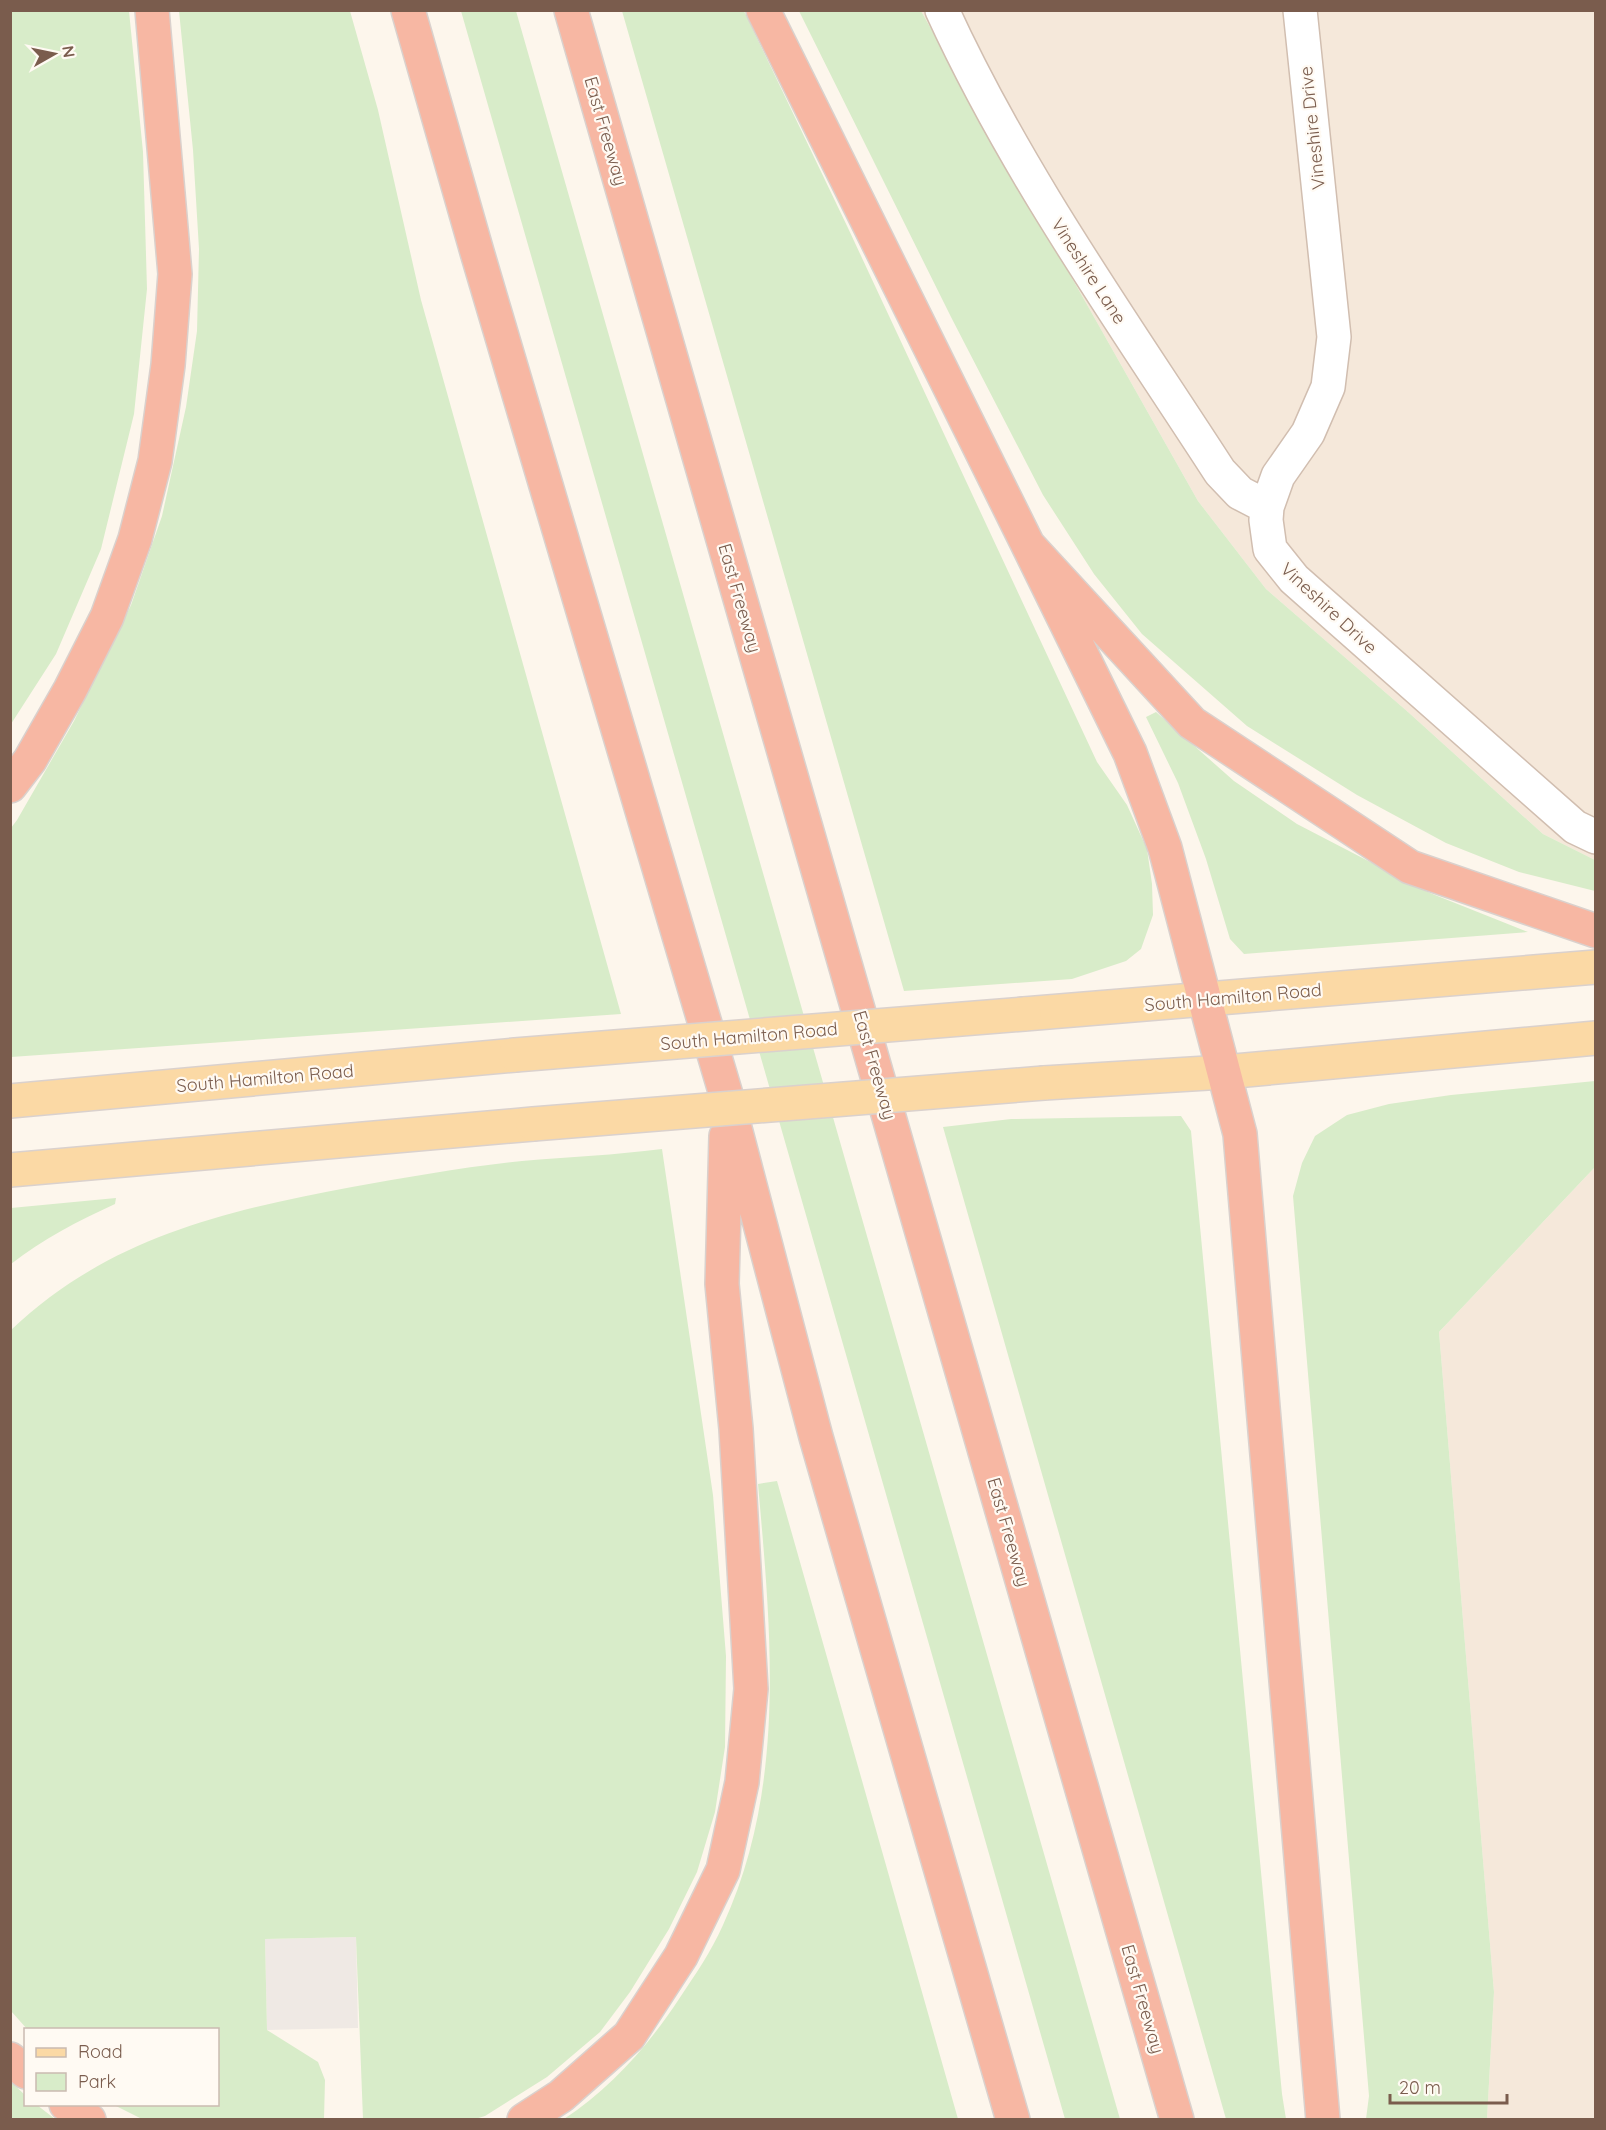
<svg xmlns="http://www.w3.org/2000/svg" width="1606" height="2130" font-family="Quicksand,sans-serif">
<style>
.residential{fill:#f5e8da}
.industrial{fill:#efe9e4}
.green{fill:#d8ecc9}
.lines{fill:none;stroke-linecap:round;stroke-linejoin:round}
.street-casing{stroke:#d1beb0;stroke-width:36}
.primary-casing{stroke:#dad1cd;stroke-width:36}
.highway-casing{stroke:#dad1cd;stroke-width:36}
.street{stroke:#fff;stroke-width:33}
.primary{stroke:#fbd9a5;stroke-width:33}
.highway{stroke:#f7b7a3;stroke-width:33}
.primary-bridge-casing{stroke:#dad1cd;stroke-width:36;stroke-linecap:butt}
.primary-bridge{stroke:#fbd9a5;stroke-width:33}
.labels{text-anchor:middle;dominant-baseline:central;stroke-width:4.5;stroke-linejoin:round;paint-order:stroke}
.street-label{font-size:18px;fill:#7a5c4d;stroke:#fffaf3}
</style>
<rect width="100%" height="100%" fill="#fdf6ec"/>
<path class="residential" d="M 921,11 L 1595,11 L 1595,860 L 1543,834 L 1408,712 L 1266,589 L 1198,501 Z
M 1595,1167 L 1595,2119 L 1487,2119 L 1494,1992 L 1439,1332 Z"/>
<path class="industrial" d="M 356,1937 L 358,2028 L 267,2030 L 265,1939 Z"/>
<path class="green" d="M 11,10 L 129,11 L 143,152 L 147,289 L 134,414 L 101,549 L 56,654 L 11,724 Z
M 179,11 L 350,11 L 378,110 L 421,300 L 621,1014 L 11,1057 L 11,828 L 17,820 L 74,721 L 131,605 L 162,516 L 186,407 L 197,331 L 199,249 L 193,150 Z
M 461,11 L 516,11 L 1120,2119 L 1065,2119 Z
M 622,11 L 744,11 L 848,228 L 1097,762 L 1127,805 L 1147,849 L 1152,884 L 1153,915 L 1141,949 L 1126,961 L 1072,979 L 904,991 Z
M 799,11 L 921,11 L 1198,501 L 1266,589 L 1408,712 L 1543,834 L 1595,860 L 1595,891 L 1519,872 L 1446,843 L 1357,795 L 1247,726 L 1142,634 L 1094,574 L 1043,495 L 951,317 Z
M 1156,712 L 1234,781 L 1297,824 L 1430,893 L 1528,932 L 1244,954 L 1230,939 L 1206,859 L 1178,783 L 1146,717 Z
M 1595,1081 L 1595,1167 L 1439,1332 L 1494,1992 L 1487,2119 L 1366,2119 L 1369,2096 L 1293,1196 L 1302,1163 L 1315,1136 L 1347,1115 L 1389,1104 L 1451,1095 Z
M 1181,1116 L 1191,1131 L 1282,2094 L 1286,2119 L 1226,2119 L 943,1127 L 1011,1119 Z
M 662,1149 L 713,1495 L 726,1656 L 725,1747 L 715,1812 L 697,1872 L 669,1929 L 630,1992 L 600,2032 L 547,2077 L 485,2116 L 475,2119 L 363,2119 L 356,1937 L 265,1939 L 267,2030 L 318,2062 L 325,2080 L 324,2119 L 142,2119 L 114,2105 L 218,2104 L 218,2030 L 27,2029 L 11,2011 L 11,1330 C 108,1238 224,1211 352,1187 C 408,1177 465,1167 522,1161 C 569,1157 615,1155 662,1149 Z
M 116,1198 L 115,1204 C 78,1221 43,1239 11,1264 L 11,1208 Z
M 777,1481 L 958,2119 L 564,2119 C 611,2088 648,2046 679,1999 C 695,1975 711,1952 723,1925 C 787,1786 771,1632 758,1484 Z
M 11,2082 L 25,2095 L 26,2104 L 37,2105 L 55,2119 L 11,2119 Z"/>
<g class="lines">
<g class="street-casing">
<path id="street" d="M 942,10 C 1017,174 1123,322 1220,472 L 1240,493 L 1267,507
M 1300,10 L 1334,337 L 1328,387 L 1308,433 L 1278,476 L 1267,507 L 1266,520 L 1270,549 L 1294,579 L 1575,827 L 1596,837"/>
</g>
<g class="primary-casing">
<path id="primary" d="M 1024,1014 L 1596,967
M 1044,1083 L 1224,1072 L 1596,1038
M 10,1101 L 515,1055
M 10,1170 L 533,1124"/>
</g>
<g class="highway-casing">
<path id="highway" d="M 408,10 L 477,252 L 727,1098 L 816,1437 L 1013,2120
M 571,10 L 1177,2120
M 763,10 L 1028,545 L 1192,723 L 1410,867 L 1596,931
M 1028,545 L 1130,753 L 1165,848 L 1240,1134 L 1323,2120
M 10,786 L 30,760 L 70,690 L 107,617 L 135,539 L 155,461 L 168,365 L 175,274 L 152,10
M 10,2059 L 26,2072
M 66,2104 L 89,2120
M 524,2120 L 561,2096 L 629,2036 L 681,1956 L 723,1870 L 742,1782 L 751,1689 L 736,1429 L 722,1284 L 726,1136"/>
</g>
<use href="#street" class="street"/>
<use href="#primary" class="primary"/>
<use href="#highway" class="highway"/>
<g class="primary-bridge-casing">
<path id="primary-bridge" d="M 515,1055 L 1024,1014
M 533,1124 L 1044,1083"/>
</g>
<use href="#primary-bridge" class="primary-bridge"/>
</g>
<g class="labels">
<g class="street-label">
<text transform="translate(1312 128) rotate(-96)">Vineshire Drive</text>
<text transform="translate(606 131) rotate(74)">East Freeway</text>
<text transform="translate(1089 271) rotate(57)">Vineshire Lane</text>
<text transform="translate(740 598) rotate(74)">East Freeway</text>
<text transform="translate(1329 608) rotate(43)">Vineshire Drive</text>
<text transform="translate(1233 997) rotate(-5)">South Hamilton Road</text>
<text transform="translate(749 1036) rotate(-5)">South Hamilton Road</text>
<text transform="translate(875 1065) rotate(74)">East Freeway</text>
<text transform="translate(265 1078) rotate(-5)">South Hamilton Road</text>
<text transform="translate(1009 1532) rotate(74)">East Freeway</text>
<text transform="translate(1143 1999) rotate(74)">East Freeway</text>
</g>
</g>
<rect width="1606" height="2130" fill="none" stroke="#7a5c4d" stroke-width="24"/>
<rect x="24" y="2028" width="195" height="78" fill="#fffaf3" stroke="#cabbb1" stroke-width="1.5"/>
<rect x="36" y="2048" width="30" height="9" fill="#fbd9a5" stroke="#cabbb1" stroke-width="1.5"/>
<text x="78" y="2058" font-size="18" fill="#7a5c4d">Road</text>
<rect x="36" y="2073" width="30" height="18" fill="#d8ecc9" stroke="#cabbb1" stroke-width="1.5"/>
<text x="78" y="2088" font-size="18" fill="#7a5c4d">Park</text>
<g transform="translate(54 54) rotate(81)" stroke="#fffaf3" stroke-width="4.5" paint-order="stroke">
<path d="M0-4.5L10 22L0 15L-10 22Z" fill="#7a5c4d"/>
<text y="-9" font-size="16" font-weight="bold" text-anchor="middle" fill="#7a5c4d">N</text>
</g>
<path d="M1390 2094v9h117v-9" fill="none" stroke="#7a5c4d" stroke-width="3"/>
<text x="1399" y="2094" font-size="18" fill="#7a5c4d" stroke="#fffaf3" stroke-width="4.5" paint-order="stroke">20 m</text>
</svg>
